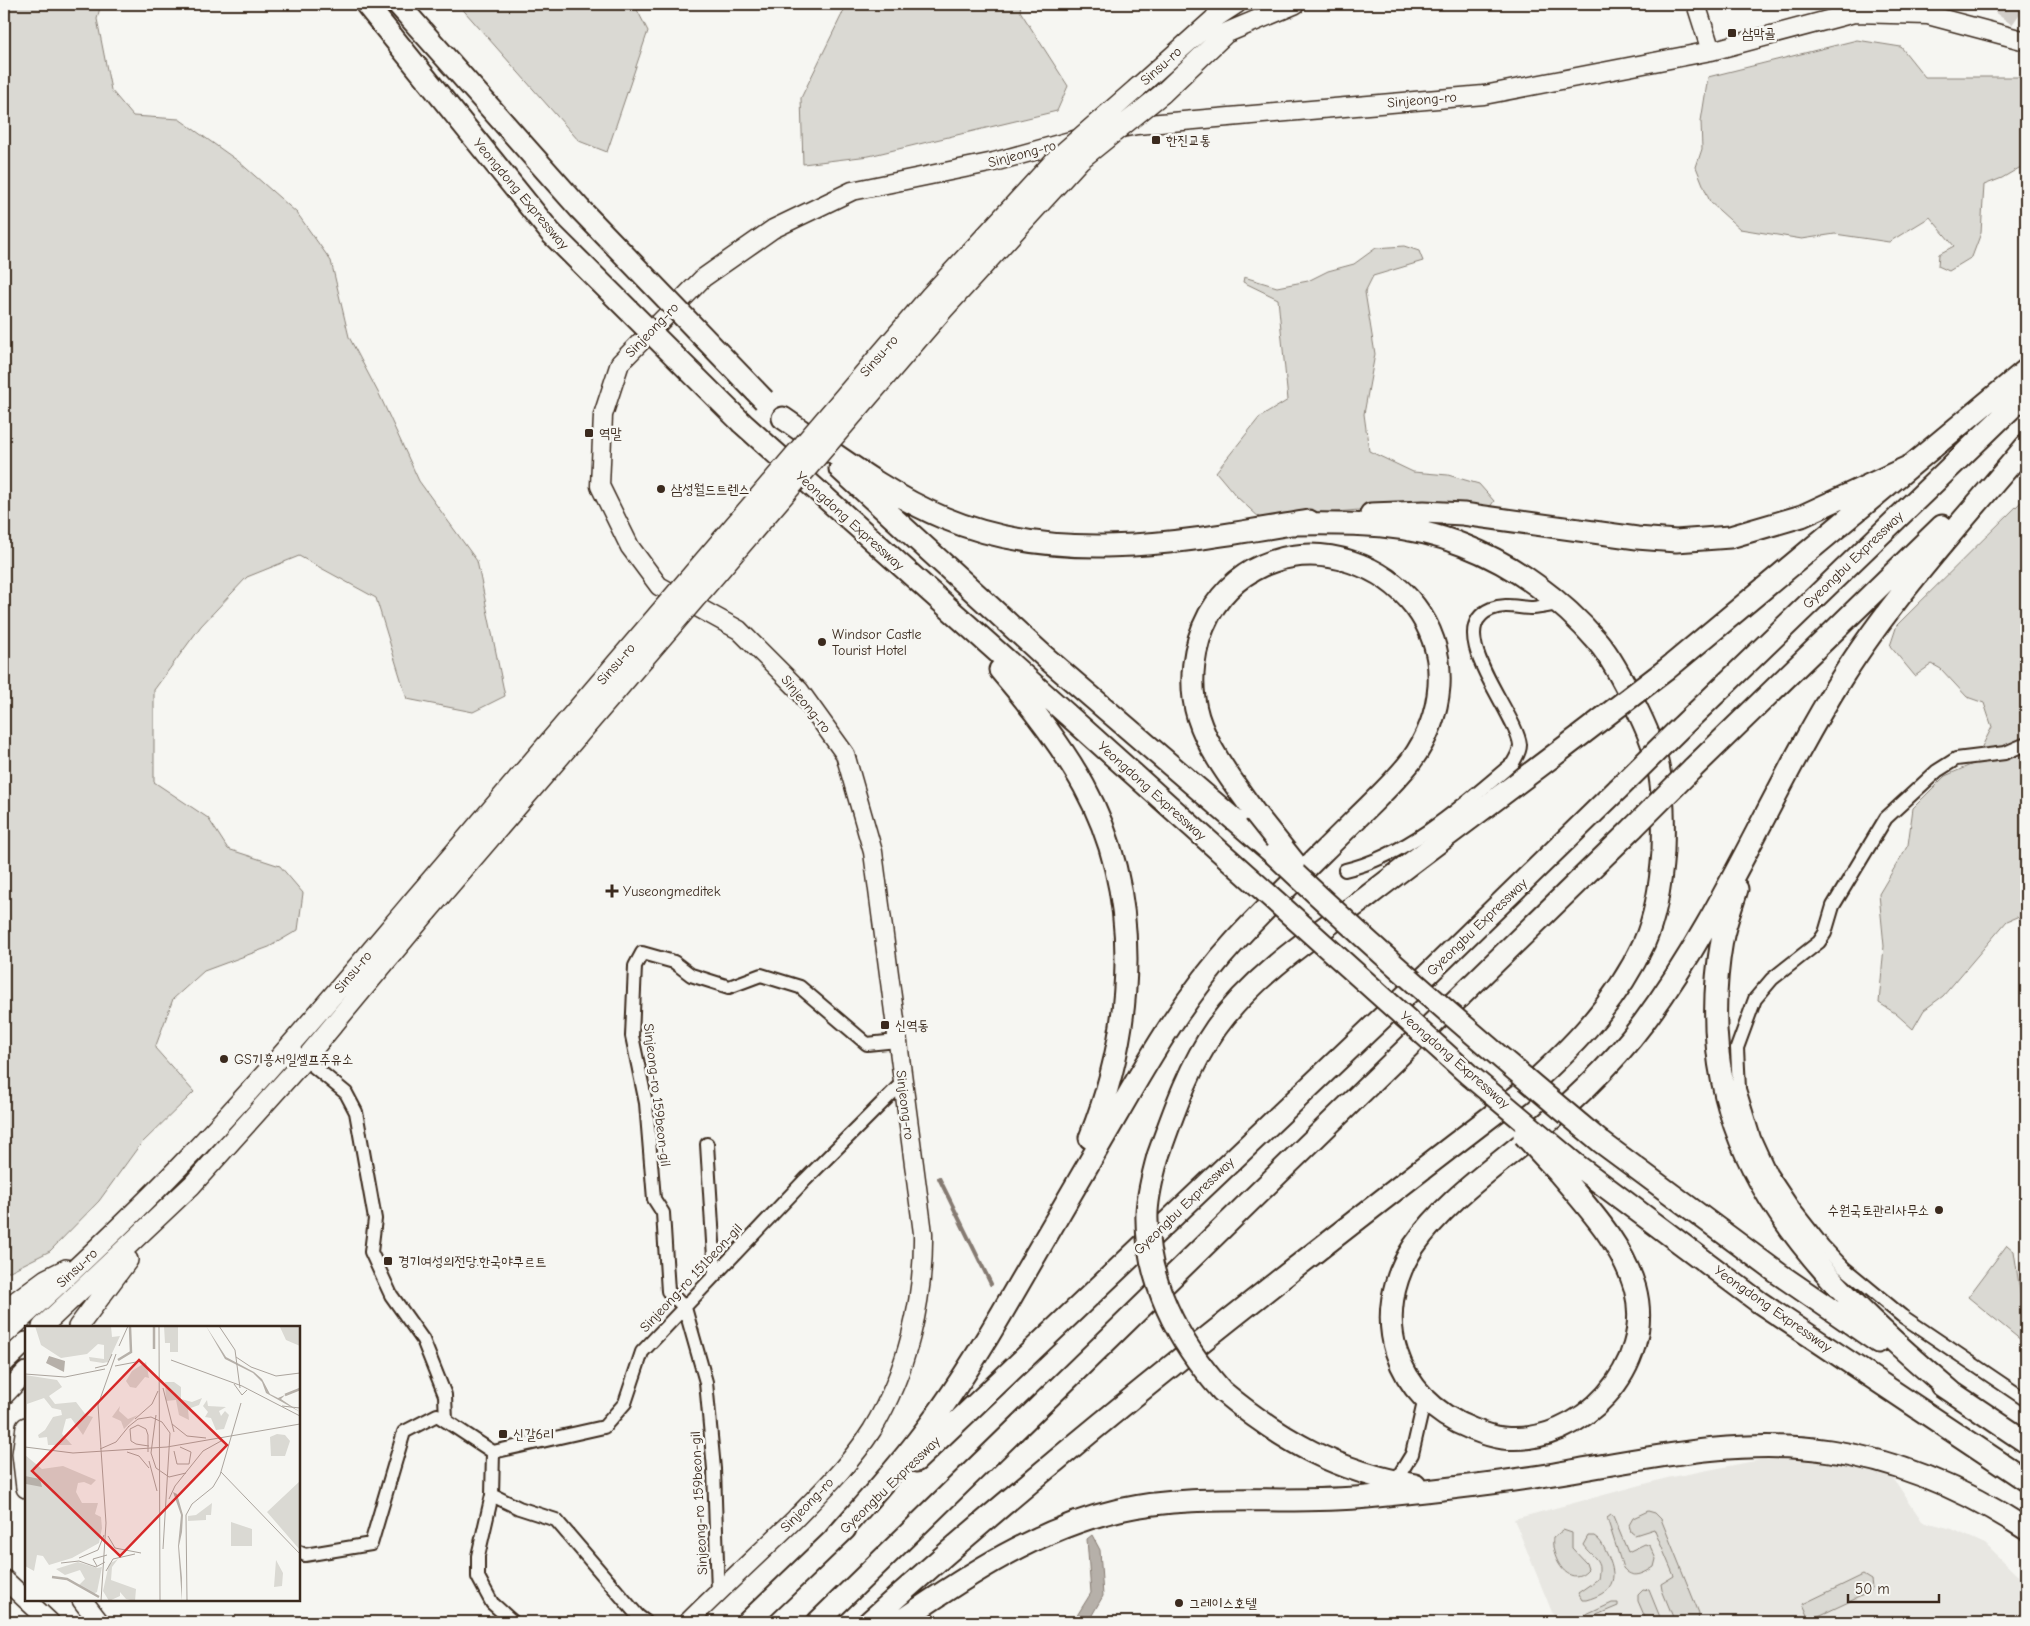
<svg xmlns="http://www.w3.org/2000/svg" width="2030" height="1626" font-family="'Comic Neue','Poor Story',sans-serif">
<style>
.built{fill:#e8e7e2}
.green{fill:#dad9d3;stroke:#8a8278}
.water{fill:#b6b0a9;stroke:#857a71}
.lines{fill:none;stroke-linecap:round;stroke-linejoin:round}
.stream{stroke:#857a71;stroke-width:4}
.highway-tunnel{stroke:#d1cdc8;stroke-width:21;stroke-dasharray:21 11;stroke-linecap:butt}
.street-casing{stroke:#3b2a1e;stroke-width:16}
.secondary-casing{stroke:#3b2a1e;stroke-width:21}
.primary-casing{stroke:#3b2a1e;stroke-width:22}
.highway-casing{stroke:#3b2a1e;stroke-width:25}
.street{stroke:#f6f6f2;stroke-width:12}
.secondary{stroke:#f6f6f2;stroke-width:18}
.primary{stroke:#f6f6f2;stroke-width:19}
.highway{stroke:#f6f6f2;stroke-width:21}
.primary-bridge-casing{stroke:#3b2a1e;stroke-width:22;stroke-linecap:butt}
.highway-bridge-casing{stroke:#3b2a1e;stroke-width:25;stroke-linecap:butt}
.primary-bridge{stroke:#f6f6f2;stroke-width:19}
.highway-bridge{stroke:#f6f6f2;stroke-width:21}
.poi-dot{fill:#3b2a1e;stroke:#f6f6f2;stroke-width:2}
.labels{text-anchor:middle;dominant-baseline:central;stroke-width:5;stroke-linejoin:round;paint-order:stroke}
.poi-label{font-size:14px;fill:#3b2a1e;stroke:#f6f6f2;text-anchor:start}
.street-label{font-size:14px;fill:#3b2a1e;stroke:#f6f6f2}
.inset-river{fill:none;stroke:#b6b0a9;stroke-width:2.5}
.inset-road{fill:none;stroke:#aba49d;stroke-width:1}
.view{fill:#d62828;fill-opacity:0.15;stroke:#d62828;stroke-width:2.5}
.inset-edge{fill:none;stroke:#3b2a1e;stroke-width:2.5}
</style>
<rect width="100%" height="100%" fill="#f6f6f2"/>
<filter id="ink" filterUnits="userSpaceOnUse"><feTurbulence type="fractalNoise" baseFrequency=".02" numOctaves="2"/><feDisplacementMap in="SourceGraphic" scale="10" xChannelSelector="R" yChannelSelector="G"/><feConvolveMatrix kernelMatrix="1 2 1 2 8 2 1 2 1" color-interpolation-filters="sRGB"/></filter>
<g filter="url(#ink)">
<path class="built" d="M 1765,1459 L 1829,1461 L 1891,1475 L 1922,1521 L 1952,1529 L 1985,1544 L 2017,1575 L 2026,1592 L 2026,1622 L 1556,1622 L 1514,1519 L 1667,1478 Z"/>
<path class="green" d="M 4,4 L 101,4 L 97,19 L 111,90 L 133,116 L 179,119 L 238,161 L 297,213 L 331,261 L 349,337 L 380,396 L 419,481 L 477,561 L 505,696 L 473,712 L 407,699 L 376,598 L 299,556 L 247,577 L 201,626 L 154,690 L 154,782 L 208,818 L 228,849 L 280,866 L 303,893 L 298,930 L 269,947 L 204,971 L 173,999 L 155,1048 L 194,1092 L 139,1146 L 99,1201 L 50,1251 L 4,1274 Z
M 458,4 L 634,4 L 648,31 L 607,152 L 579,141 Z
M 847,4 L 1021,4 L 1020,11 L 1068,86 L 1057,111 L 869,156 L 803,164 L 801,98 Z
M 1857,40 L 1901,47 L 1925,77 L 2026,77 L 2026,164 L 2002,178 L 1984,185 L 1981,233 L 1972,257 L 1949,271 L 1938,266 L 1939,254 L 1954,246 L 1930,217 L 1889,242 L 1835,234 L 1802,239 L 1740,229 L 1710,202 L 1696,167 L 1702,149 L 1701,121 L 1708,77 Z
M 1404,246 L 1419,251 L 1423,261 L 1373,276 L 1365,292 L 1375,354 L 1364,414 L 1369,451 L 1413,472 L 1448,475 L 1479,484 L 1494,501 L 1487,511 L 1380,508 L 1261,519 L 1237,497 L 1216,472 L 1259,418 L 1288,400 L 1278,299 L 1243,282 L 1244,277 L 1277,287 L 1308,281 L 1328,271 L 1354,264 L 1376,248 Z
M 2026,497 L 2026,926 L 2017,917 L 2007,921 L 1943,996 L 1924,1010 L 1913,1029 L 1895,1013 L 1879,1003 L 1884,946 L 1879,894 L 1908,845 L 1913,808 L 1945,776 L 1973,764 L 1992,727 L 1984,703 L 1967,697 L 1941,669 L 1932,664 L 1915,676 L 1890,646 L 1897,625 Z
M 2007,1245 L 2014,1251 L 2026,1333 L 2026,1340 L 2022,1341 L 1968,1297 Z
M 1648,1511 L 1655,1513 L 1661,1519 L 1699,1613 L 1698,1622 L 1675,1622 L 1662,1590 L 1661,1584 L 1674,1576 L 1654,1529 L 1635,1535 L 1631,1532 L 1629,1525 L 1633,1518 Z
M 1611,1515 L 1613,1516 L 1628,1552 L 1645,1544 L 1650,1546 L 1656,1559 L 1654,1567 C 1643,1574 1633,1580 1623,1568 L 1607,1518 Z
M 1563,1530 L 1572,1533 L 1572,1548 L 1586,1563 L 1588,1569 C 1568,1591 1550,1555 1553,1538 Z
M 1588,1536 L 1594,1536 C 1602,1541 1604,1548 1608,1556 C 1619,1580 1612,1593 1586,1600 L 1582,1600 L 1578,1593 L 1598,1579 C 1602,1557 1594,1560 1583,1545 Z
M 1863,1575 L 1871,1580 L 1872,1588 L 1870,1592 L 1810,1620 L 1803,1604 Z
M 1643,1589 L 1649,1590 L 1662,1622 L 1647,1622 L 1638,1601 L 1638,1594 Z
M 1612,1603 L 1618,1603 L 1618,1606 L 1580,1622 L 1582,1617 Z"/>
<path class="water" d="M 1092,1535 L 1100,1550 L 1103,1596 L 1088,1622 L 1073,1622 L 1091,1593 L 1087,1539 Z"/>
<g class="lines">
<path class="stream" d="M 939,1178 L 991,1284"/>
<path class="highway-tunnel" d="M 2001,4 L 2026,22"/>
<g class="street-casing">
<path id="street" d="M 2026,744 L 2005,753 L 1956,759 L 1937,771 L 1886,818 L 1833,906 L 1825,933 L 1819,942 L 1772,979 L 1755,999 L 1737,1048 L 1739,1089 L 1754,1138 L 1770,1173 L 1794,1209 L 1823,1246 L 1844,1268 L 1902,1316 L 2026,1400
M 1345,870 C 1407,856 1465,804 1513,763 C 1516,757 1520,752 1520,745 C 1517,713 1441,630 1491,609 C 1506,603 1518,608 1533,608 C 1542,607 1551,605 1560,604
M 289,1046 L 346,1093 L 356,1112 L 375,1219 L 371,1252 L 391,1295 L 423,1340 L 445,1395 L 446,1421
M 707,1144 L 715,1274
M 493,1452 L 604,1427 L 625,1403 L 642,1352 L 805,1180 L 902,1083
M 1395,1482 L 1412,1454 L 1425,1398
M 492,1495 L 519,1508 L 556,1520 L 638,1616 L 646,1622
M 299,1552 L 305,1555 L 371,1544 L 404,1432 L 437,1415 L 493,1452 L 492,1495 L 478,1556 L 478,1577 L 492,1603 L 513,1622
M 718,1593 L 714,1469 L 706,1382 L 685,1308 L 668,1291 L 663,1213 L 654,1199 L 646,1103 L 632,1036 L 635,966 L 642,953 L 674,962 L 691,975 L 729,987 L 761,975 L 800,987 L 867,1044 L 897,1041"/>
</g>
<g class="secondary-casing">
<path id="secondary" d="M 1696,4 L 1711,51
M 1214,19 L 1237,4
M 1116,129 L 1137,125 L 1484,95 L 1711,51 L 1854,13 L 1928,15 L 2026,41
M 4,1579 L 50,1622
M 688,1622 C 723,1587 759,1554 795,1519 C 822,1491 851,1463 872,1430 C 907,1372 924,1301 923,1233 L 873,852 L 845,754 L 799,690 L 739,630 L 659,586 L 630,547 L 600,486 L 603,415 L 620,363 L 703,278 L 773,229 L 852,191 L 994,162 L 1081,138"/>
</g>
<g class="primary-casing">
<path id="primary" d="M 1137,88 L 1214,19 L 1224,4
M 1162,94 L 1226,33 L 1295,4
M 4,1310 L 46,1279 L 66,1269
M 42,1327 L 192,1185 L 305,1059 L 427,912
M 78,1327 L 128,1260
M 4,1335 C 64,1280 123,1225 179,1167 C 261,1082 336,992 412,902
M 4,1363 L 26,1342
M 4,1395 L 26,1372
M 26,1427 L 22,1454 L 26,1488
M 82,1600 L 99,1622"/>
</g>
<g class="highway-casing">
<path id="highway" d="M 366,4 L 551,233
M 398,4 L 580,209
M 783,418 C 834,453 886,494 944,518 C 1061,567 1188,541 1309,521
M 742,423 L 1253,881
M 840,469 L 1045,657 L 1274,854
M 1371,514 L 1424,512 L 1463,514 L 1637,538 L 1676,541 L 1730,537 L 1802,516 L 1910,466
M 1667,669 L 2026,370
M 1000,670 C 1031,706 1061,744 1084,786 C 1143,894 1135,1026 1090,1138
M 1681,727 L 2026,394
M 1693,768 L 1942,526
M 1737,889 C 1732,906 1725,923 1722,940 C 1686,1147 1807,1269 1952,1392
M 1601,1142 L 1779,1274 L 1878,1342
M 1158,1156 C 1174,1111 1189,1067 1216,1028 C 1254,975 1312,937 1364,899 C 1443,838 1524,779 1603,718
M 1575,1164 L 1759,1302 L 2026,1480
M 1558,1172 C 1588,1208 1622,1243 1635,1288 C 1656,1366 1581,1446 1503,1438 C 1493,1437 1482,1433 1472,1429 C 1394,1399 1368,1315 1414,1246 C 1442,1205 1484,1175 1522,1144 C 1567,1107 1609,1069 1644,1022 C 1723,916 1771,791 1841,679 C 1894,595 1963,521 2026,446
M 1941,1385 L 2026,1442
M 1222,1391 C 1283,1442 1337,1471 1415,1485
M 916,1461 L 1426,976 L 1618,789
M 835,1538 C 863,1506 892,1474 918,1440 C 954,1394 985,1343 1014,1292 C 1048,1234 1081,1176 1115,1118 C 1151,1055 1187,993 1237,939 C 1275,898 1316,859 1356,819 C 1375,800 1395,782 1411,761 C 1427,739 1437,713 1439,686 C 1446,561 1273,503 1209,615 C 1193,645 1188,684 1198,717 C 1209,752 1234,783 1255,813
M 748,1622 L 845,1529
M 818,1622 L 1633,828
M 869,1622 C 1076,1436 1298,1264 1520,1094 C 1570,1050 1616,1004 1644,943 C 1657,914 1661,881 1663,851 C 1664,821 1664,790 1657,761 C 1653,742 1644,723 1635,705 C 1625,684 1613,660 1598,642 C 1562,600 1515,565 1463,545 C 1409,523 1352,523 1294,524
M 899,1622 C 968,1575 1036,1529 1119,1510 C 1200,1492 1284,1505 1367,1497 C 1430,1491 1492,1484 1554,1474 C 1645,1459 1738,1437 1830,1451 C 1900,1461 1967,1491 2026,1529"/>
</g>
<use href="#street" class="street"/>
<use href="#secondary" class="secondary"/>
<use href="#primary" class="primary"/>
<use href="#highway" class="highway"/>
<g class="primary-bridge-casing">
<path id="primary-bridge" d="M 412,902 L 930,296 L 1057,158 L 1137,88
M 427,912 L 944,309 L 1080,160 L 1162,94"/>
</g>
<g class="highway-bridge-casing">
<path id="highway-bridge" d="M 580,209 L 764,400
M 551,233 L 742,423
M 1603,718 L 1667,669
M 1618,789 L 1681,727
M 1255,813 L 1294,862
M 1633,828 L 1693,768
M 1274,854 C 1379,954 1489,1049 1601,1142
M 1253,881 L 1468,1074 L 1575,1164
M 1524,1135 L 1558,1172
M 1158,1156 C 1153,1174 1148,1193 1147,1212 C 1145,1280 1178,1342 1222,1391"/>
</g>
<use href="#primary-bridge" class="primary-bridge"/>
<use href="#highway-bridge" class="highway-bridge"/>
</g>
</g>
<g class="poi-dot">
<rect x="1727" y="28" width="10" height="10" rx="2.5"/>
<rect x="1151" y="135" width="10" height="10" rx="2.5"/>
<rect x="584" y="428" width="10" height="10" rx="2.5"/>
<circle cx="661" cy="489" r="5"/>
<circle cx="822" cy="642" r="5"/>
<path d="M609.5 883.5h5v5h5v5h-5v5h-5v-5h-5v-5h5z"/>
<rect x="880" y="1020" width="10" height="10" rx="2.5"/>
<circle cx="224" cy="1059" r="5"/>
<circle cx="1939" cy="1210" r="5"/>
<rect x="383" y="1256" width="10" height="10" rx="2.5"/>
<rect x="498" y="1429" width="10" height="10" rx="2.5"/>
<circle cx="1179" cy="1603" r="5"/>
</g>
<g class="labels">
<g class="poi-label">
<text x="1742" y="33">삼막골</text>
<text x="1166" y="140">한진교통</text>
<text x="599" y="433">역말</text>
<text x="671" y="489">삼성월드트렌스</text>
<text x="832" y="634">Windsor Castle<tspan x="832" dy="16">Tourist Hotel</tspan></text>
<text x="623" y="891">Yuseongmeditek</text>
<text x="895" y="1025">신역동</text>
<text x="234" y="1059">GS기흥서일셀프주유소</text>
<text x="1929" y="1210" text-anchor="end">수원국토관리사무소</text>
<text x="398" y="1261">경기여성의전당.한국야쿠르트</text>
<text x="513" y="1434">신갈6리</text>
<text x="1189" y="1603">그레이스호텔</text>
</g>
<g class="street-label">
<text transform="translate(1161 66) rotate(-42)">Sinsu-ro</text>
<text transform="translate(1422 100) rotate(-5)">Sinjeong-ro</text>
<text transform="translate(1022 154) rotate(-15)">Sinjeong-ro</text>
<text transform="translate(521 194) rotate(50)">Yeongdong Expressway</text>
<text transform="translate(652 330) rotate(-46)">Sinjeong-ro</text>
<text transform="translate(879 356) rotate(-49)">Sinsu-ro</text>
<text transform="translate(850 521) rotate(42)">Yeongdong Expressway</text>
<text transform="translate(1853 560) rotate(-44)">Gyeongbu Expressway</text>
<text transform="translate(616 664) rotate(-49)">Sinsu-ro</text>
<text transform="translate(806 704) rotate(51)">Sinjeong-ro</text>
<text transform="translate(1152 791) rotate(42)">Yeongdong Expressway</text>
<text transform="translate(1477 927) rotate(-44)">Gyeongbu Expressway</text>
<text transform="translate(353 972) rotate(-50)">Sinsu-ro</text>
<text transform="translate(1455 1060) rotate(41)">Yeongdong Expressway</text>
<text transform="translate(657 1095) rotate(83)">Sinjeong-ro 159beon-gil</text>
<text transform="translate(905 1105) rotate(83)">Sinjeong-ro</text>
<text transform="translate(1184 1206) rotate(-44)">Gyeongbu Expressway</text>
<text transform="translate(77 1268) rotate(-43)">Sinsu-ro</text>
<text transform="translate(691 1278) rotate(-47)">Sinjeong-ro 151beon-gil</text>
<text transform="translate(1773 1309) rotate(35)">Yeongdong Expressway</text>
<text transform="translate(890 1485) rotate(-44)">Gyeongbu Expressway</text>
<text transform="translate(699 1503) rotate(-93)">Sinjeong-ro 159beon-gil</text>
<text transform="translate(807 1505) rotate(-46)">Sinjeong-ro</text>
</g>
</g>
<g transform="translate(25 1326)">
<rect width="275" height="275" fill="#f6f6f2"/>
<path d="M 10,0 L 86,0 L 87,11 L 95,10 L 83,36 L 78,37 L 65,35 L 64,31 L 79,33 L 79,19 L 73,18 L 62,28 L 36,32 L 16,19 ZM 139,0 L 153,1 L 153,26 L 145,26 L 145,17 L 140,17 ZM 275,0 L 275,20 L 261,14 L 255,1 ZM 121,36 L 124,52 L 120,51 L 111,62 L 105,61 L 101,55 L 107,45 ZM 0,49 L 32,54 L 37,61 L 24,70 L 30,78 L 51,76 L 61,89 L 68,91 L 58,109 L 46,92 L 41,93 L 37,108 L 47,119 L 23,119 L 22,111 L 14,112 L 13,109 L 20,104 L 28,91 L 37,89 L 36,84 L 27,82 L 19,72 L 2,78 L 2,107 ZM 140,56 L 149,56 L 156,61 L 156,73 L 167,76 L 177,72 L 174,79 L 163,83 L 164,94 L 154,89 L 151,74 L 141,75 ZM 182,74 L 183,80 L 201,81 L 194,85 L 196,90 L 200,85 L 204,89 L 199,103 L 191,104 L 186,92 L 180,91 L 183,86 L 178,80 ZM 95,80 L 94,85 L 103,93 L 113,89 L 99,103 L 96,95 L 87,91 ZM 252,108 L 260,109 L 265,115 L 260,130 L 246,130 L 245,111 ZM 0,129 L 17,143 L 38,140 L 71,154 L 66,159 L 59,156 L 53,157 L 51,166 L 57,177 L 73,177 L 70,188 L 76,191 L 77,202 L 74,217 L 47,232 L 24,239 L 18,230 L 12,229 L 9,245 L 0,240 ZM 275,155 L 275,224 L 242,186 ZM 187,177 L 186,189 L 181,189 L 181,194 L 163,195 L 163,190 L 171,189 ZM 206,196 L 227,203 L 227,220 L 206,220 ZM 93,233 L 87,241 L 86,254 L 111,263 L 110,275 L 101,273 L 95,266 L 95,270 L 84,275 L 78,265 L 84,238 ZM 251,234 L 258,247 L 257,260 L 249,261 ZM 53,236 L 72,242 L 77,241 L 72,266 L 68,268 L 54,259 L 60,253 L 55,244 L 40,249 L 31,243 Z" fill="#dad9d3"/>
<path d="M 181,0 L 201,31 L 229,46 L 237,53 L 245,68 L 253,72 L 260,69 L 256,73 L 275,86 L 241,67 L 237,56 L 228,47 L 200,33 ZM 24,30 L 40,35 L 39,46 L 21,37 ZM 0,150 L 15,153 L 17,161 L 1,158 ZM 148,166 L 152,168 L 158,189 L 157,206 L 154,220 L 157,252 L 157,275 L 153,220 L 156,189 Z" fill="#b6b0a9"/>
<path class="inset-river" d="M 129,23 L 129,0M 93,34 L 106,26 L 105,1M 260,69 L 275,63M 27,251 L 42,253 L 74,271"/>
<path class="inset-road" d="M 134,0 L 135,275M 194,0 L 210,24 L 215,62M 94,20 L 103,0M 211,31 L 226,41 L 251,50 L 275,47M 146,34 L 217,60 L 275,90M 90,40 L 111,36M 70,42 L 82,39 L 87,28M 0,48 L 40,51 L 80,43M 209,58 L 217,69 L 222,64M 138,62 L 149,106M 257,80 L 275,82M 131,89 L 126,127 L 131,142 L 144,151 L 161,147M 110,93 L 127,78 L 133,65M 147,98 L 162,110 L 181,112M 103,101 L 113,93 L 126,91 L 137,96 L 145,107 L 138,223M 0,121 L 48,127 L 142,121 L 275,98M 75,123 L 91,116 L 104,100M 149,125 L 152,138 L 164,138 L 166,126 L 155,121M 102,126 L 114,130 L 124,142M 123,126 L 123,109 L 121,103 L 113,99 L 105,103 L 106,115 L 111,118 L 117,119 L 124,120M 124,135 L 132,165M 196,146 L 275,228M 144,173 L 150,160 L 178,125 L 196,115M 83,210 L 90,222 L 116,227M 54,232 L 73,224 L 79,209M 36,237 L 54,235 L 71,241 L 80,236M 72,240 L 68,233 L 82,229M 81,245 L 88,233 L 110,228M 76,275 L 81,197 L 73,79 L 91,28M 162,275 L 161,189 L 167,178 L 188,161 L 195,149 L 216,77"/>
<path class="view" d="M 114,34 L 202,119 L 95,230 L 7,145 Z"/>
<rect width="275" height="275" class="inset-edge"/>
</g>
<rect width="2030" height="1626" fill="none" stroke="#f6f6f2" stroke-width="20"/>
<rect x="10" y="10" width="2010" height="1606" fill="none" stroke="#3b2a1e" stroke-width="2" filter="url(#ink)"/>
<path d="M1848 1594v8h91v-8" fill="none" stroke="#3b2a1e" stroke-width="2.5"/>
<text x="1855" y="1594" font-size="15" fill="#3b2a1e" stroke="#f6f6f2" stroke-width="4" paint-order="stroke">50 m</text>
</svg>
